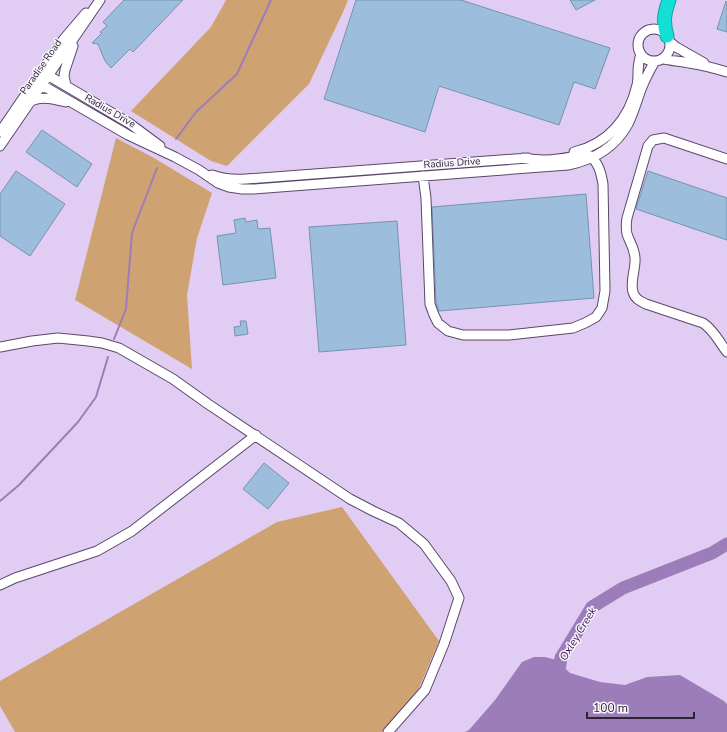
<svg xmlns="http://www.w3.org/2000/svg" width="727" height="732" font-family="'Nunito Sans',sans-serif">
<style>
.green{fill:#cfa271}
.water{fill:#9d7db9}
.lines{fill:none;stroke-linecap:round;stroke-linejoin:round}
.stream{stroke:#9d7db9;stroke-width:2}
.river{stroke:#9d7db9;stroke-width:13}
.building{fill:#9dbddd;stroke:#7493b2}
.minor-casing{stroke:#5a4869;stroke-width:11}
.highway-casing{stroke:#1c9e9c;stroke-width:15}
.minor{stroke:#fff;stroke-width:9}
.highway{stroke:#13dfd4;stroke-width:13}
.labels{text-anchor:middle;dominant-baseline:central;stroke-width:3;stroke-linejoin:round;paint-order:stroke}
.street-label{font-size:10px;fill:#2c2433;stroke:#f9f5fd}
.water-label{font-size:11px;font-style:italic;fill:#3e115a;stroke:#f9f5fd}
</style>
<rect width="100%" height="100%" fill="#e1cdf4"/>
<path class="green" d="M 226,0 L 348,0 L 344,10 L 309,84 L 227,166 L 211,161 L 131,111 L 211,27 Z
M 116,138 L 154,158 L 212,193 L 197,238 L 187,295 L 192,369 L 75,300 Z
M 342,507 L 439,641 L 419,688 L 401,712 L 382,732 L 15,732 L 0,706 L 0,681 L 277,522 Z"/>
<path class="water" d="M 534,657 L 545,657 L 557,660 L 561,658 L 564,667 L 570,673 L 600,682 L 625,685 L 647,677 L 680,675 L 724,701 L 727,704 L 727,732 L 465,732 L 469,730 L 495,700 L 522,662 Z"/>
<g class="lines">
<path class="stream" d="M 176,139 L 196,112 L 237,74 L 271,0
M 114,339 L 126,309 L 132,233 L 157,168
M 0,501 L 19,485 L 78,422 L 96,397 L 108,357"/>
<path class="river" d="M 558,675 L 561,658 L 592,607 L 623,588 L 712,553 L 727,544"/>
</g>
<path class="building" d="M 124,0 L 183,0 L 133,52 L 130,49 L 111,68 L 105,61 L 98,44 L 92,43 L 102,33 L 100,32 L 107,26 L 103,22 Z
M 356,0 L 461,0 L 610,48 L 595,89 L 574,82 L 559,125 L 439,86 L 425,132 L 324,99 Z
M 570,0 L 595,0 L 576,10 Z
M 726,1 L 727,2 L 727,32 L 717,29 Z
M 42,130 L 92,164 L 77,187 L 26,152 Z
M 16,171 L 65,204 L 30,256 L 0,236 L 0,194 Z
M 648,171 L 727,198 L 727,240 L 636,209 Z
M 586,194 L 594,298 L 439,311 L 436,303 L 432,207 Z
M 245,218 L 246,222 L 257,220 L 258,229 L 270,228 L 276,278 L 223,285 L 217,236 L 236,233 L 234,220 Z
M 397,221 L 406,345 L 319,352 L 309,227 Z
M 240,321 L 246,321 L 248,334 L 235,336 L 234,327 L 241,326 Z
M 264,463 L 289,483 L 268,509 L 243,489 Z"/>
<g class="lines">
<g class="minor-casing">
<path id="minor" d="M638 45a16 16 0 1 1 32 0a16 16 0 1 1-32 0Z
M 670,42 L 676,47 L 704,63
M 663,59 C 671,61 680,61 689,63 C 702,65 714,68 727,72
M 44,73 L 129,123 L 160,146
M 35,81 L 128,135 L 175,157 L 199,170 L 218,183 L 229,187 L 242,189 L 253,189 L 568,165 C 593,160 615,148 628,124 C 632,116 635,107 638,98 C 642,85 648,73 655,61
M 66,86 L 64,76 L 65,70 L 73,46
M 31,101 C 43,96 54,99 66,102
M 0,132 L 54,53 L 63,40 L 86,13
M 0,146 L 100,0
M 574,152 C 608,144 629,119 637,85 C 638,81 638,77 638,73 C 638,66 639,60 641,54
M 727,159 L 664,138 L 653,140 L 648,146 L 627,218 C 626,224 626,229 627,234 C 630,243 636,251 635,261 C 635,271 630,282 633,292 C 635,299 640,301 646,304 L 703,323 C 714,330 719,342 727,352
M 212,175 C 223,179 234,180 246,179 L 528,158
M 423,176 L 426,198 L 430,304 L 434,315 L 438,323 L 448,331 L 463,335 L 509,335 L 573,328 L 585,323 L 596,317 L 602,308 L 605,291 L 603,184 C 601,173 599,163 589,155 C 579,155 568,158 558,159 C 546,161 535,160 523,158
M 0,347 L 32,341 L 58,338 L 88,341 L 102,343 L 119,348 L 173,379 L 208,404 L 350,499 L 373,511 L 399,523 L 424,544 L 451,581 L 459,598 L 444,644 L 425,690 L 388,732
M 0,585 L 15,578 L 97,551 L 132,531 L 256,435"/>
</g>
<g class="highway-casing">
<path id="highway" d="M 667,36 C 663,22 664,14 669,0"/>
</g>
<use href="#minor" class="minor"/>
<use href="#highway" class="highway"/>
</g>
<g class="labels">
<g class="street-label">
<text transform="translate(41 67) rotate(-55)">Paradise Road</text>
<text transform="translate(110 111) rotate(30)">Radius Drive</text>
<text transform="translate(452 163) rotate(-4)">Radius Drive</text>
</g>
<g class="water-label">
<text transform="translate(578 634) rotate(-59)">Oxley Creek</text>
</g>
</g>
<path d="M587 712v6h107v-6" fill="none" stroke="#2c2433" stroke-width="2"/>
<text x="593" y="712" font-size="12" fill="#2c2433" stroke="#f9f5fd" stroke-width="3" paint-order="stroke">100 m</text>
</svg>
